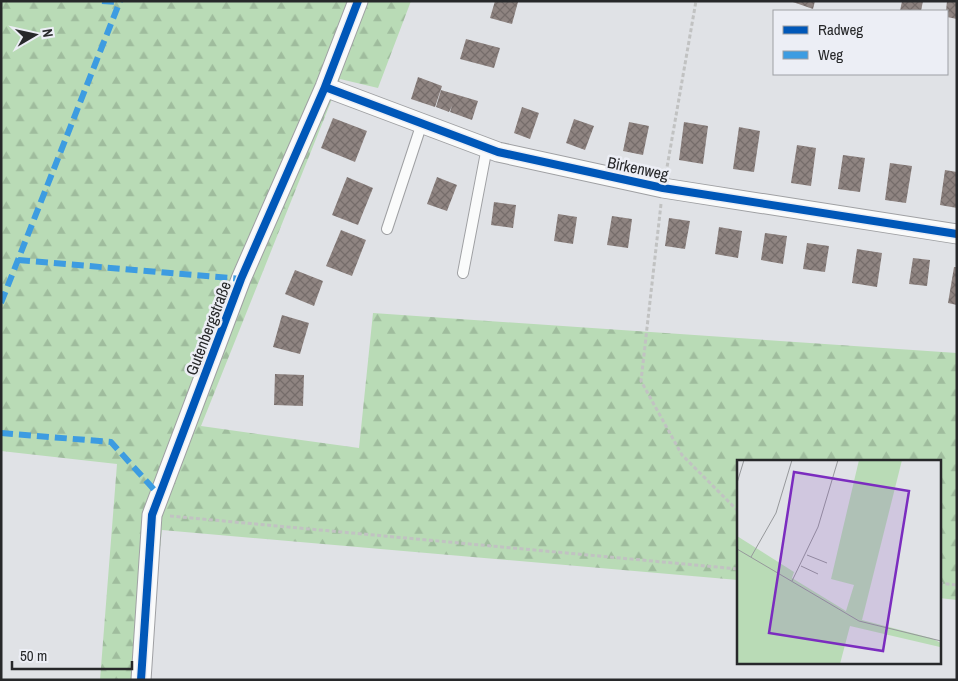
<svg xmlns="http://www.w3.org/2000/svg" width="958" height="681" font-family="'Archivo Narrow',sans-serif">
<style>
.forest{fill:url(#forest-firs)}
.building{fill:url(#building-cross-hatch)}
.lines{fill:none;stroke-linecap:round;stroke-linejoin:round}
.service-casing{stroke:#9fa0a3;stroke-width:12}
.minor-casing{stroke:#9fa0a3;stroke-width:21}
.path{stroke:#c1c2c2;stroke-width:3;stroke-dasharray:4 2.5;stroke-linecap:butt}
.service{stroke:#fafbfb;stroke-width:10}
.minor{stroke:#fafbfb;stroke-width:19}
.quiet{stroke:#3d9ce1;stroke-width:6;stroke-dasharray:12 6;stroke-linecap:butt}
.cycleway-casing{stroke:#eceef5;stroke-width:11}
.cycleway{stroke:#0057b8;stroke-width:8}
.labels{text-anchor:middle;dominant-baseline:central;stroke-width:5;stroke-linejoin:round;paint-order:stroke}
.street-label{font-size:16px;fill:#27282a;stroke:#eceef5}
.inset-road{fill:none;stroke:#96989b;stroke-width:1}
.view{fill:#7b2cbf;fill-opacity:0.15;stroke:#7b2cbf;stroke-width:2.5}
.inset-edge{fill:none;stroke:#27282a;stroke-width:2.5}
</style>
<defs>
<pattern id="forest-firs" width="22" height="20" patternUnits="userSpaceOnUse" patternTransform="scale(1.25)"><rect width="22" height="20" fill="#b9dbb6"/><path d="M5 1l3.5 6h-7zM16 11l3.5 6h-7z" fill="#9fbc9d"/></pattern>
<pattern id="building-cross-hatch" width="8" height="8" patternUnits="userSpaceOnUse" patternTransform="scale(1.25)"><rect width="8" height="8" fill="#8f8481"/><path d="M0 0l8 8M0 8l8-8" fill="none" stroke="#756c6a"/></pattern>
</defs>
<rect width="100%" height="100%" fill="#e0e2e6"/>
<path class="forest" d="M 1,1 L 411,1 L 378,88 L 340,79 L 201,426 L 359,448 L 373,313 L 957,353 L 957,600 L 939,598 L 939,461 L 738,461 L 738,580 L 162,530 L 145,680 L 100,680 L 117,464 L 1,451 Z"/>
<path class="building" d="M 495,1 L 518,2 L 512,24 L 490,18 Z
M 790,1 L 815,1 L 813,9 Z
M 902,1 L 923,1 L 921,11 L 900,11 Z
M 947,1 L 957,1 L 957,19 L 947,17 L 946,11 Z
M 466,39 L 500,48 L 494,68 L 460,59 Z
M 418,77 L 442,86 L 435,107 L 411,99 Z
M 441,90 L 478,101 L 472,120 L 450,112 L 452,106 L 449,112 L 436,107 Z
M 522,107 L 539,113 L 530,139 L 514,133 Z
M 333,118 L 367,131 L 355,162 L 321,148 Z
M 574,119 L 594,126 L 585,150 L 566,143 Z
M 629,122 L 649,126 L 643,155 L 623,151 Z
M 684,122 L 708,126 L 703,164 L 679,160 Z
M 739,127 L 760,131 L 754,172 L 733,169 Z
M 797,145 L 816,148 L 811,186 L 791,183 Z
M 843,155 L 865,158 L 860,192 L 838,189 Z
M 890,163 L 912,166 L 906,203 L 885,200 Z
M 945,170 L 957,172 L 957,208 L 940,205 Z
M 347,177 L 373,188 L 358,225 L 332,215 Z
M 437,177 L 457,185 L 447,211 L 427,204 Z
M 494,202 L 516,205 L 513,228 L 491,225 Z
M 558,214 L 577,217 L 573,244 L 554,241 Z
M 612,216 L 632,219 L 628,248 L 607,245 Z
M 669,218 L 690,221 L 685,249 L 665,246 Z
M 719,227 L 742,231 L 738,258 L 715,254 Z
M 341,230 L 366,240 L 352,276 L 326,266 Z
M 765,233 L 787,236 L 783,264 L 761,260 Z
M 807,243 L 829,246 L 825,272 L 803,269 Z
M 857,249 L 882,253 L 877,287 L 852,283 Z
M 913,258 L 930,260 L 927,286 L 909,284 Z
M 954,267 L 957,267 L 957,305 L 948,303 Z
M 295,270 L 323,281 L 314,306 L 285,294 Z
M 282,315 L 309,323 L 300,354 L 273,347 Z
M 275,374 L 304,375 L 303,406 L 274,405 Z"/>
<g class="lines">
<g class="service-casing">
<path id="service" d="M 387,229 L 422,123
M 463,273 L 487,147"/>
</g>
<g class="minor-casing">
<path id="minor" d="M 325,87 L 498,152 L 663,188 L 957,234
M 141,680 L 152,515 L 241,279 L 325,87 L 358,1"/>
</g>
<path class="path" d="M 666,173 L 696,1
M 661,204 L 641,381 L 682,455 L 738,511
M 170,516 L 738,569
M 939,583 L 957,585"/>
<use href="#service" class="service"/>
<use href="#minor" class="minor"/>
<path class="quiet" d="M 102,1 L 120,2
M 18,260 L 241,279
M 1,303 L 120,1
M 1,433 L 111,442 L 159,495"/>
<g class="cycleway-casing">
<path id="cycleway" d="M 325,87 L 498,152 L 663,188 L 957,234
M 141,680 L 152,515 L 241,279 L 325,87 L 358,1"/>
</g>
<use href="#cycleway" class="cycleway"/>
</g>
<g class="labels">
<g class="street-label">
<text transform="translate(638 168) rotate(12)">Birkenweg</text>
<text transform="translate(208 328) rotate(-69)">Gutenbergstraße</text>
</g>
</g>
<g transform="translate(737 460)">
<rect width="204" height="204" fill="#e0e2e6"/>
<path d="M 122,0 L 165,0 L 125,160 L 194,178 L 204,183 L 203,187 L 113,166 L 103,204 L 0,204 L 0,76 L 57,112 L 55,118 L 109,151 L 117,125 L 94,119 Z" fill="#b9dbb6"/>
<path class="inset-road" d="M 0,23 L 7,0M 0,89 L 122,161 L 204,181M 70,95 L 90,103M 14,97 L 39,53 L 55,0M 64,106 L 81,114M 55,121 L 81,67 L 101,0"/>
<path class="view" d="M 57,12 L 172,31 L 146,191 L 32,173 Z"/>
<rect width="204" height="204" class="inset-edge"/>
</g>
<rect width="958" height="681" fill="none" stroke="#27282a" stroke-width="5"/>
<rect x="773" y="10" width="175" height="65" fill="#eceef5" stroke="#9d9fa4"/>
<rect x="783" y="26" width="25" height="8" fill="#0057b8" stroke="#9d9fa4"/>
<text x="818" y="35" font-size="15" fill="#27282a">Radweg</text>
<rect x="783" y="51" width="25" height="8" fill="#3d9ce1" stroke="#9d9fa4"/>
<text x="818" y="60" font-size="15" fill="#27282a">Weg</text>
<g transform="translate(35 35) rotate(81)" stroke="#eceef5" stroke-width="4" paint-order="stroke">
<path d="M0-4L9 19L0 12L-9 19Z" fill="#27282a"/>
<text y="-8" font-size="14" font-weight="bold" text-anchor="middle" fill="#27282a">N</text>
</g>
<path d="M12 661v8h120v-8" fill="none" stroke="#27282a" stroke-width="2.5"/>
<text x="20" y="661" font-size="15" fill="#27282a" stroke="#eceef5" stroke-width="4" paint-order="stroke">50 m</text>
</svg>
